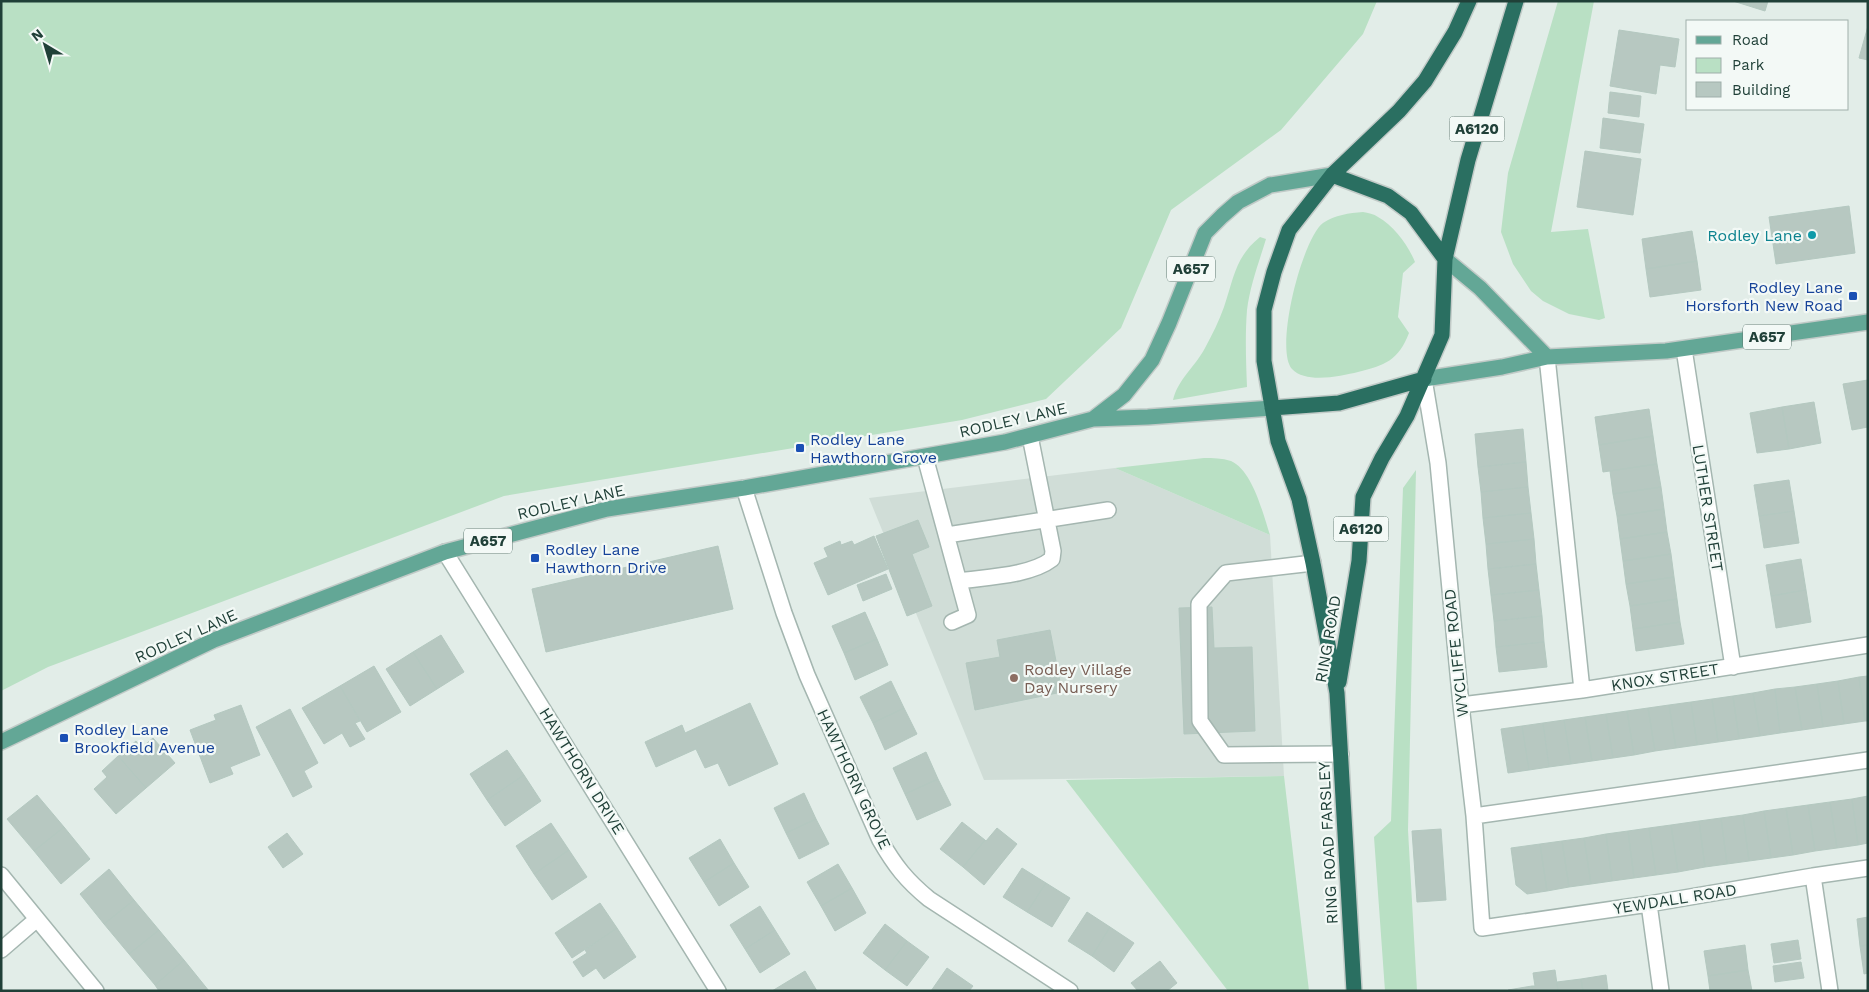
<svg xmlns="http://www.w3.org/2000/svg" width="1869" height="992" font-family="'Work Sans',sans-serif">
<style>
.built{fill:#d0ddd7}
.green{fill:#b9e0c4}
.building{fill:#b7c8c1;stroke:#b4c8c0}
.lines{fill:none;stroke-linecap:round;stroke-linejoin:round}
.minor-casing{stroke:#a4b6b0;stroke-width:18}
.major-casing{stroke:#c1cac7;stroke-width:18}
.highway-casing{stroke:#c1cac7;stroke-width:18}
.minor{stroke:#fff;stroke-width:15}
.major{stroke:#63a796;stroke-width:15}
.highway{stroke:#2a6f61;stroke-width:15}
.culture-dot{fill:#0f9aa8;stroke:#f3f9f6;stroke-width:2}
.transit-dot{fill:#1a4fb4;stroke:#f3f9f6;stroke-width:2}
.education-dot{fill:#8d6e63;stroke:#f3f9f6;stroke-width:2}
.labels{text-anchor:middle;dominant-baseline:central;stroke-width:4.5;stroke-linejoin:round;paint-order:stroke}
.shield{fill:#f3f9f6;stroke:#5f7871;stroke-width:1}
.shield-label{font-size:15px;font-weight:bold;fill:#204038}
.culture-label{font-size:16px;fill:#0d838f;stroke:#f3f9f6;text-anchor:end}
.transit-label{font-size:16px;fill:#164399;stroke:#f3f9f6;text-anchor:start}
.street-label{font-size:16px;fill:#204038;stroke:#f3f9f6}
.education-label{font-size:16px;fill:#785e54;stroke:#f3f9f6;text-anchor:start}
</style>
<rect width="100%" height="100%" fill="#e2ede8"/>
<path class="built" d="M 1115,468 L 1270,535 L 1284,776 L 984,780 L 869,498 Z"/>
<path class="green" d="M 1,1 L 1377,1 L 1363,34 L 1281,130 L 1171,210 L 1121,328 L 1046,399 L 962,420 L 504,496 L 48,667 L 1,691 Z
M 1558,1 L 1594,1 L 1551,232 L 1588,229 L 1605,318 L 1599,320 L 1569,314 L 1543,301 L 1531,291 L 1513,264 L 1501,232 L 1508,173 Z
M 1363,212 C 1368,213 1374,214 1378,217 C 1394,226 1408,245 1415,262 L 1403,273 L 1398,317 L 1409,333 C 1398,361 1385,365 1358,372 C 1341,376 1306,384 1292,369 C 1274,349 1302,239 1323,223 C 1335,215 1349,213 1363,212 Z
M 1260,237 L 1266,239 C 1259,262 1250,286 1247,310 C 1245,335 1246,361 1247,387 L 1173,400 C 1178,379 1195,367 1205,348 C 1212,335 1219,321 1224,307 C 1234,278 1235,257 1260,237 Z
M 1204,458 C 1213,458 1222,458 1231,461 C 1253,471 1263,514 1270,535 L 1115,468 Z
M 1416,470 L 1408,830 L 1417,991 L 1385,991 L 1374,837 L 1391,821 L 1403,488 Z
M 1284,776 L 1309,991 L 1228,991 L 1066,780 Z"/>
<path class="building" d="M 1733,1 L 1768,1 L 1765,11 Z
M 1868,26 L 1868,60 L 1859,58 Z
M 1619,30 L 1679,39 L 1675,67 L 1660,65 L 1656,94 L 1610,86 Z
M 1610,92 L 1641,96 L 1639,117 L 1608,113 Z
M 1603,118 L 1644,124 L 1640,153 L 1600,148 Z
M 1585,151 L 1641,159 L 1633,215 L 1577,207 Z
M 1849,206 L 1855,253 L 1776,264 L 1769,217 Z
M 1692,231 L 1697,261 L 1646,269 L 1642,239 Z
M 1697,261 L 1701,290 L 1650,297 L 1646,269 Z
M 1868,380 L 1868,427 L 1852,430 L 1843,384 Z
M 1814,402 L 1821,443 L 1789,449 L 1782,407 Z
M 1782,407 L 1789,449 L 1757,453 L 1750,413 Z
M 1649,409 L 1653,436 L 1599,445 L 1595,417 Z
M 1523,429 L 1526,462 L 1478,467 L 1475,434 Z
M 1653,436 L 1657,464 L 1603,472 L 1599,445 Z
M 1526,462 L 1528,487 L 1481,492 L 1478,467 Z
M 1657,464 L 1661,487 L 1613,494 L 1610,471 Z
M 1789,480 L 1794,511 L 1759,516 L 1754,485 Z
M 1528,487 L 1531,513 L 1483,518 L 1481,492 Z
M 1661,487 L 1664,509 L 1617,516 L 1613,494 Z
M 1664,509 L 1667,532 L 1620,539 L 1617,516 Z
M 1794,511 L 1799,543 L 1764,548 L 1759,516 Z
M 1531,513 L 1534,539 L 1486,544 L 1483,518 Z
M 918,520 L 929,547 L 912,554 L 932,606 L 907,616 L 876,536 Z
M 1667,532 L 1671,554 L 1623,561 L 1620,539 Z
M 874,536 L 888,569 L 828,595 L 814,563 L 828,557 L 824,548 L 840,541 L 841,545 L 852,541 L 854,545 Z
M 1534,539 L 1536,564 L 1488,569 L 1486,544 Z
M 718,546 L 733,609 L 546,652 L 532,589 Z
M 1671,554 L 1674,577 L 1626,584 L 1623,561 Z
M 1801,559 L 1806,590 L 1771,596 L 1766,565 Z
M 1536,564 L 1539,590 L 1491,595 L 1488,569 Z
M 886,574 L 892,589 L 863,601 L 857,585 Z
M 1674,577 L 1677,599 L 1630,606 L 1626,584 Z
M 1539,590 L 1542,616 L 1494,621 L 1491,595 Z
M 1806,590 L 1811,622 L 1776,628 L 1771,596 Z
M 1677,599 L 1680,622 L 1633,629 L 1630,606 Z
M 1212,607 L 1214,648 L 1252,647 L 1255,731 L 1184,734 L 1179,608 Z
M 865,612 L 877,639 L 844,653 L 832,626 Z
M 1542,616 L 1544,642 L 1496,647 L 1494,621 Z
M 1680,622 L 1684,644 L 1636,651 L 1633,629 Z
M 1050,630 L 1062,692 L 975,710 L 966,663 L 1000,657 L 997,640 Z
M 441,635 L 464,672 L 437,689 L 413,652 Z
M 877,639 L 888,665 L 855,680 L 844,653 Z
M 1544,642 L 1547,667 L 1499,672 L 1496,647 Z
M 413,652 L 437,689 L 410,706 L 386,669 Z
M 374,666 L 401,712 L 367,732 L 340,686 Z
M 1868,676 L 1868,721 L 1865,721 L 1859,677 Z
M 1859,677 L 1865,721 L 1844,724 L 1838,681 Z
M 891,681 L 904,708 L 873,723 L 860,697 Z
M 1838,681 L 1844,724 L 1823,727 L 1817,684 Z
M 1817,684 L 1823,727 L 1802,730 L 1795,687 Z
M 340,686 L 360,721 L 355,723 L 365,739 L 350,747 L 342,733 L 324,744 L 302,708 Z
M 1795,687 L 1802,730 L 1780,733 L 1775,689 Z
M 1775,689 L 1780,733 L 1760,736 L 1753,693 Z
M 1753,693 L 1760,736 L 1739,739 L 1733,696 Z
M 1733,696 L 1739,739 L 1718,742 L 1712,699 Z
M 1712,699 L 1718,742 L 1697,745 L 1691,702 Z
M 1691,702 L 1697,745 L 1676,748 L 1669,705 Z
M 750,703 L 778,764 L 729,786 L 718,763 L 705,768 L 696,749 L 656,767 L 645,742 L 682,725 L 685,733 Z
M 241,705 L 260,755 L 230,767 L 233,774 L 210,783 L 190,730 L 216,720 L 214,715 Z
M 1669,705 L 1676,748 L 1655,751 L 1648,708 Z
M 904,708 L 917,734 L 885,750 L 873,723 Z
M 1648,708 L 1655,751 L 1634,755 L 1627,711 Z
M 290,709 L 318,763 L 304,771 L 312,787 L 293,797 L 256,727 Z
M 1627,711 L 1634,755 L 1613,758 L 1606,714 Z
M 1606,714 L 1613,758 L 1592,761 L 1585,717 Z
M 1585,717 L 1592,761 L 1571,764 L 1564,720 Z
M 1564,720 L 1571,764 L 1549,767 L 1543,723 Z
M 1543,723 L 1549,767 L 1529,770 L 1522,726 Z
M 1522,726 L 1529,770 L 1508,773 L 1501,729 Z
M 153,738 L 175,763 L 146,788 L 118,756 L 136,741 L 141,748 Z
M 507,750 L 524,775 L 487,800 L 470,774 Z
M 926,752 L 938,779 L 905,794 L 893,768 Z
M 118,756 L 146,788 L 116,814 L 94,789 L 107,777 L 102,771 Z
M 524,775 L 541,801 L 505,826 L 487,800 Z
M 938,779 L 951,805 L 917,820 L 905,794 Z
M 804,793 L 816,819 L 786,833 L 774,808 Z
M 37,795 L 64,827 L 34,851 L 7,819 Z
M 1868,796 L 1868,843 L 1858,845 L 1852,799 Z
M 1852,799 L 1858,845 L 1837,848 L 1830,802 Z
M 1830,802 L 1837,848 L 1815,851 L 1808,805 Z
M 1808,805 L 1815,851 L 1793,855 L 1786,808 Z
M 1786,808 L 1793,855 L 1771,858 L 1764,811 Z
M 1764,811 L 1771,858 L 1749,861 L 1743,815 Z
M 1743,815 L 1749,861 L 1727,864 L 1721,818 Z
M 1721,818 L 1727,864 L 1705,867 L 1699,821 Z
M 816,819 L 829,844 L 799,859 L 786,833 Z
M 1699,821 L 1705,867 L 1678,872 L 1671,825 Z
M 962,822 L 985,840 L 963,867 L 940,849 Z
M 551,823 L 569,850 L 534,874 L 516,846 Z
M 1671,825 L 1678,872 L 1656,875 L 1649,828 Z
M 64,827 L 90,859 L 61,884 L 34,851 Z
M 997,828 L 1017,844 L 984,885 L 963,867 L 985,840 L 986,841 Z
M 1649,828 L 1656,875 L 1634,878 L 1628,831 Z
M 1441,829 L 1446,900 L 1417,902 L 1412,831 Z
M 1628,831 L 1634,878 L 1612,881 L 1606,834 Z
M 287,833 L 303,854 L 283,868 L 268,847 Z
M 1606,834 L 1612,881 L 1591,884 L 1584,838 Z
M 1584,838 L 1591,884 L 1569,887 L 1562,841 Z
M 720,839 L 734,863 L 704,882 L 689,858 Z
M 1562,841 L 1569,887 L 1547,891 L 1540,844 Z
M 1540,844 L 1547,891 L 1527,894 L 1516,885 L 1511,848 Z
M 569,850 L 587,877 L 552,900 L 534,874 Z
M 734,863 L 749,887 L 719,906 L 704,882 Z
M 838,864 L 852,888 L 821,906 L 807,882 Z
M 1022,868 L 1046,883 L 1027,912 L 1003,897 Z
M 109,869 L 134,900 L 104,924 L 80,894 Z
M 1046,883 L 1070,898 L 1052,927 L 1027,912 Z
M 852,888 L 866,913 L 835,931 L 821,906 Z
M 134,900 L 159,930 L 129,954 L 104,924 Z
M 600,903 L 617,928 L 572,958 L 555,933 Z
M 760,906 L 775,930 L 745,949 L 730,925 Z
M 1087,912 L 1110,927 L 1092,956 L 1068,941 Z
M 1868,917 L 1868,945 L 1860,946 L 1857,919 Z
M 885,924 L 907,941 L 885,970 L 863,953 Z
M 1110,927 L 1134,943 L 1114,972 L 1092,956 Z
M 617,928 L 636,957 L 604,979 L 596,968 L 583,977 L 573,962 L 587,953 L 585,950 Z
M 159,930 L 184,960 L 155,985 L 129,954 Z
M 775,930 L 790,954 L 760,973 L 745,949 Z
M 1798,940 L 1801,959 L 1774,963 L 1771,944 Z
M 907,941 L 929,957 L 907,986 L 885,970 Z
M 1745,945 L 1748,970 L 1708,976 L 1704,951 Z
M 1868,945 L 1868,973 L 1864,974 L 1860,946 Z
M 184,960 L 209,991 L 159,991 L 155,985 Z
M 1160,961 L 1177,983 L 1167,991 L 1138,991 L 1131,983 Z
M 1801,962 L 1804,978 L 1775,982 L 1773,966 Z
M 947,968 L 973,986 L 969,991 L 931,991 Z
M 1555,970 L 1558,991 L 1533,991 L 1532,986 L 1535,986 L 1533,973 Z
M 1748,970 L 1752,991 L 1710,991 L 1708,976 Z
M 805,971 L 817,991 L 772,991 Z
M 1606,975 L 1608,991 L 1583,991 L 1581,979 Z
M 1581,979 L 1583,991 L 1558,991 L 1557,982 Z
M 1532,986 L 1533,991 L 1508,991 L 1508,990 Z"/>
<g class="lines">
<g class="minor-casing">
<path id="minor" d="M 1684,349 L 1733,667
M 1547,357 L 1582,690
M 1424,379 L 1438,463 L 1461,705 L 1474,816 L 1482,928 L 1649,904 L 1813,876 L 1868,868
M 925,457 L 968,615 L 952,622
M 744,488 L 784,613 L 807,675 L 880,840 C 895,866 906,880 929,899 L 1070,991
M 947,535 L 1108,510
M 445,552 L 718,991
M 1313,563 L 1226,573 L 1199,604 L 1200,721 L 1224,755 L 1341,754
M 959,581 C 986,577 1030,576 1052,559 L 1053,551 L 1030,436
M 1461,705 L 1582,690 L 1868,645
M 1474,816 L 1868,760
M 1,875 L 96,991
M 1813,876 L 1830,991
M 1649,904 L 1661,991
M 1,950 L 37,919"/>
</g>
<g class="major-casing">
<path id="major" d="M 1445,259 L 1480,288 L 1547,357
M 1424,379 L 1502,367 L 1547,357 L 1666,351 L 1868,322
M 1093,419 L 1124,395 L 1152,360 L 1169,323 L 1205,233 L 1222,216 L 1238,202 L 1270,185 L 1332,175
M 1,742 L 214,640 L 445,552 L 607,509 L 744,488 L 1005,442 L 1093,419 L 1148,417 L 1272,408"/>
</g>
<g class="highway-casing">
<path id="highway" d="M 1332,175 L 1388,196 L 1411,213 L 1445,259
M 1272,408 L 1339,403 L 1424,379
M 1339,682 L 1359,561 L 1363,497 L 1382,458 L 1407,416 L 1442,335 L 1445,259 L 1468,160 L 1516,1
M 1354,991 L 1337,693 L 1313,563 L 1299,499 L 1278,441 L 1264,361 L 1264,310 L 1274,272 L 1289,230 L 1332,175 L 1399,111 L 1425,81 L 1455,32 L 1469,1"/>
</g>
<use href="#minor" class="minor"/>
<use href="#major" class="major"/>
<use href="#highway" class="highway"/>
</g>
<circle class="culture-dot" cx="1812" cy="235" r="5"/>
<g class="transit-dot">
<rect x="1848" y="291" width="10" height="10" rx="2.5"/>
<rect x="795" y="443" width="10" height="10" rx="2.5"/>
<rect x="530" y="553" width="10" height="10" rx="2.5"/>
<rect x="59" y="733" width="10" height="10" rx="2.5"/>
</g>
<circle class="education-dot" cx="1014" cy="678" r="5"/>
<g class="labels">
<g class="shield">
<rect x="1449.5" y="116.5" width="55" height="25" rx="4"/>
<rect x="1167" y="256.5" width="48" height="25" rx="4"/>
<rect x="1743" y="324.5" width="48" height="25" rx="4"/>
<rect x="1333.5" y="516.5" width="55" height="25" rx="4"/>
<rect x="464" y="528.5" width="48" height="25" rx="4"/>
</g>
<g class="shield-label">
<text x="1477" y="129">A6120</text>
<text x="1191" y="269">A657</text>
<text x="1767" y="337">A657</text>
<text x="1361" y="529">A6120</text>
<text x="488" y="541">A657</text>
</g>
<g class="culture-label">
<text x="1802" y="235">Rodley Lane</text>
</g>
<g class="transit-label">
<text x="1843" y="287" text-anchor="end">Rodley Lane<tspan x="1843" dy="18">Horsforth New Road</tspan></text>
<text x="810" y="439">Rodley Lane<tspan x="810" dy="18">Hawthorn Grove</tspan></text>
<text x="545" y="549">Rodley Lane<tspan x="545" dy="18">Hawthorn Drive</tspan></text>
<text x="74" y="729">Rodley Lane<tspan x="74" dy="18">Brookfield Avenue</tspan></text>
</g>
<g class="street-label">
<text transform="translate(1013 420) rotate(-13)">RODLEY LANE</text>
<text transform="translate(571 502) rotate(-13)">RODLEY LANE</text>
<text transform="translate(1708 508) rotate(81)">LUTHER STREET</text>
<text transform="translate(186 636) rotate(-24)">RODLEY LANE</text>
<text transform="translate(1328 639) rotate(-80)">RING ROAD</text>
<text transform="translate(1456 653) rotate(-96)">WYCLIFFE ROAD</text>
<text transform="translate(1665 677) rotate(-9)">KNOX STREET</text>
<text transform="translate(582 771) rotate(58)">HAWTHORN DRIVE</text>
<text transform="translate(854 779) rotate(65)">HAWTHORN GROVE</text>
<text transform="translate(1328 843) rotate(-93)">RING ROAD FARSLEY</text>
<text transform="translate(1675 899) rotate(-9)">YEWDALL ROAD</text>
</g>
<g class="education-label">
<text x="1024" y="669">Rodley Village<tspan x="1024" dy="18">Day Nursery</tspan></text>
</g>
</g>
<rect width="1869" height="992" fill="none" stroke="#204038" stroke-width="5"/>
<rect x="1686" y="20" width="162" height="90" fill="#f3f9f6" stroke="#9fafaa"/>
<rect x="1696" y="36" width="25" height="8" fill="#63a796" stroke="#9fafaa"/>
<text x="1732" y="45" font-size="15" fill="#204038">Road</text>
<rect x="1696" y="58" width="25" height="15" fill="#b9e0c4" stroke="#9fafaa"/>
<text x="1732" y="70" font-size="15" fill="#204038">Park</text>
<rect x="1696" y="82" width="25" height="15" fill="#b7c8c1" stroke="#9fafaa"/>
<text x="1732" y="95" font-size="15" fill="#204038">Building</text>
<g transform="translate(45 45) rotate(322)" stroke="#f3f9f6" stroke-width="4" paint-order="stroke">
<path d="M0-4L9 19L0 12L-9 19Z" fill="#204038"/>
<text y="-8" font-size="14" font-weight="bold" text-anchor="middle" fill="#204038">N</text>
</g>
</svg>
